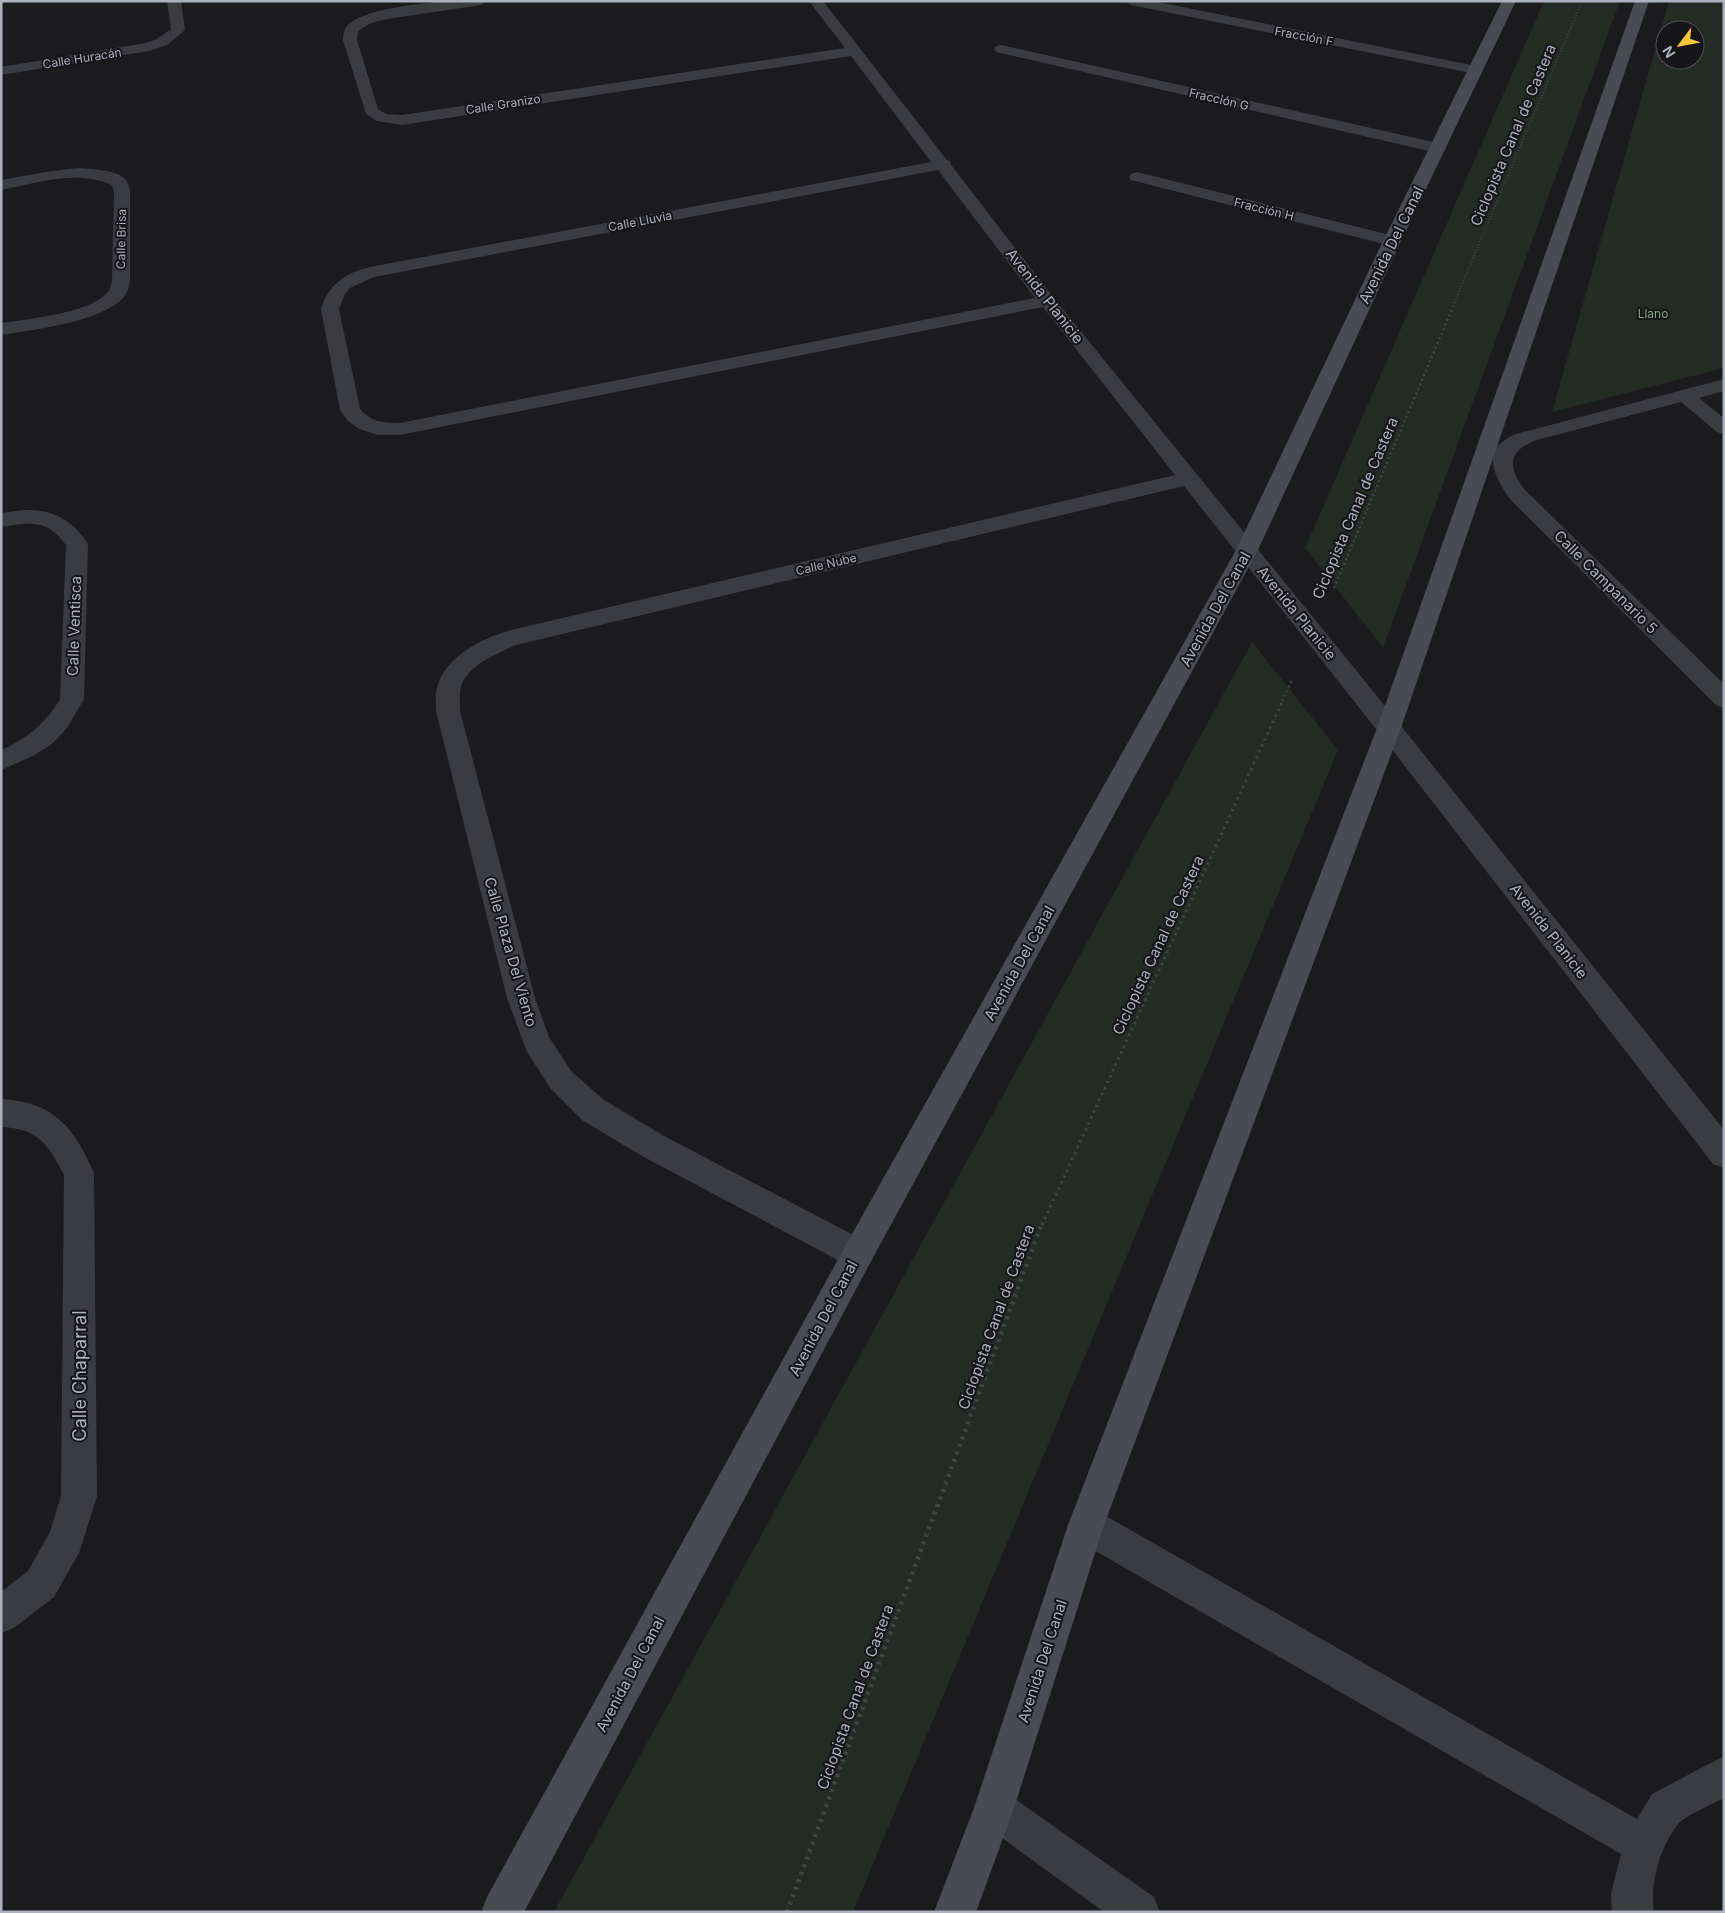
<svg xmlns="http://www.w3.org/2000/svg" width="1725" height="1913" font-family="Inter,sans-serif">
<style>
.green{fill:#222b24;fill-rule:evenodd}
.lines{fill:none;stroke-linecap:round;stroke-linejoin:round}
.path-far3{stroke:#414349;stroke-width:2;stroke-dasharray:1 2;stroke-linecap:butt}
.path-far2{stroke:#414349;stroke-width:2.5;stroke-dasharray:2 3;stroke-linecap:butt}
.path-far1{stroke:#414349;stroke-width:3;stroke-dasharray:2.5 4;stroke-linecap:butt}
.path{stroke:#414349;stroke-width:4.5;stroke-dasharray:3 5;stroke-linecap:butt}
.service{fill:#3b3c42;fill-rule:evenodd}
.minor{fill:#3b3c42;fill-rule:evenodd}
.secondary{fill:#494b52;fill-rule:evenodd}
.labels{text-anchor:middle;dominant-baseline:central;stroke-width:4;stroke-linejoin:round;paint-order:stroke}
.far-street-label{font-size:12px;fill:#adb0bd;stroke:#151518}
.far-park-label{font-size:12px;fill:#83a888;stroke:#151518}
.street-label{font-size:15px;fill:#adb0bd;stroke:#151518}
.near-street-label{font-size:18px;fill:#adb0bd;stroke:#151518}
</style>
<rect width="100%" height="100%" fill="#1b1a1d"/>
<path class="green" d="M 1544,1 L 1620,1 L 1383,648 L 1305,548 Z
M 1669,1 L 1724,1 L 1724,368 L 1552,412 ZM 1665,30 L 1695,30 L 1695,60 L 1665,60 Z
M 1252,642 L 1338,750 L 853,1912 L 554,1912 Z"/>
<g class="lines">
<path class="path-far3" d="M 1454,303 L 1582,1"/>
<path class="path-far2" d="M 1334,588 L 1455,302
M 1282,701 L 1292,680"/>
<path class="path-far1" d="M 1042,1225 L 1283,700"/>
<path class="path" d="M 787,1912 L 1042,1223"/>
<path class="service" d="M 994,1788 L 1008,1794 L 1154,1897 L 1160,1912 L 1104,1912 L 980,1822 L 974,1808 L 980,1794 Z"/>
<path class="minor" d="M 167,1 L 181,1 L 185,30 L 167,45 L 149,51 L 1,75 L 1,67 L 146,43 L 157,39 L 171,29 Z
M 445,1 L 488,1 L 481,5 L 381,20 L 369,24 L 358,31 L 357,40 L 378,109 L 386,114 L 402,115 L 845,48 L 809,1 L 823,1 L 947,160 L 950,161 L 951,165 L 1053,297 L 1398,722 L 1724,1130 L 1724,1168 L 1713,1164 L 1380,734 L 1184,486 L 516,645 C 498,653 467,665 461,687 C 459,695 460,703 460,711 L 535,998 L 549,1037 L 571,1071 L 604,1100 L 664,1136 L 869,1243 L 874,1254 L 869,1265 L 858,1270 L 847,1265 L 642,1156 L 582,1120 L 551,1089 L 527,1052 L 507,998 L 436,711 C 436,703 435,695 437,688 C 445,656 483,638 511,630 L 1175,475 L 1043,307 L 400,435 L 378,435 L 359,429 L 348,421 L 340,410 L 321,309 C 329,284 345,273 370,267 L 931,162 L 851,56 L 402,125 L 377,121 L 366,114 L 343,40 C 343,33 345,27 350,23 C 369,8 421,4 445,1 ZM 938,170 L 1035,298 L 400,423 C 383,423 371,422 360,409 L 339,309 L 345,294 L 350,288 L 374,277 Z
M 1124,1 L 1153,1 L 1476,66 L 1481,67 L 1483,70 L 1481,73 L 1476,74 L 1131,5 Z
M 1001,45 L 1438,143 L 1444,145 L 1446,148 L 1444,151 L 1438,153 L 996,52 L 994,49 L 996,46 Z
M 77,168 C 91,169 115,169 125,179 C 128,182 129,187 130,191 L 130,281 C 129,285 128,289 127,292 C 113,321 31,330 1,335 L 1,323 C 28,319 91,313 108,292 C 110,289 111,285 112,281 L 114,191 L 112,185 C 77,169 36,183 1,190 L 1,180 L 46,172 Z
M 1137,172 L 1398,237 L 1401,241 L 1398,245 L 1392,246 L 1131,180 L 1129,177 L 1131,174 Z
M 1724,379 L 1724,391 L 1699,398 L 1724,418 L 1724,434 L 1717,432 L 1681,402 L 1537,440 C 1508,451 1507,465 1524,489 L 1724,684 L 1724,708 L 1716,705 L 1510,499 C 1493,475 1480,448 1516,434 Z
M 24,510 C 53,509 73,520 88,544 L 84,699 L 67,728 L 52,744 L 33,756 L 1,770 L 1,750 C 27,739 46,723 60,699 L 66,545 C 48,519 29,522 1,527 L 1,513 Z
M 1,1099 C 54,1102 74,1127 94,1173 L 97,1496 L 79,1553 L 54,1597 L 14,1628 L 1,1633 L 1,1592 L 28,1571 L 50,1532 L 61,1496 L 64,1175 C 47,1143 39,1129 1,1127 Z
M 1086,1507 L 1099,1512 L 1637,1819 L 1652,1794 L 1724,1756 L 1724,1798 C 1714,1803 1686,1816 1679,1823 C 1660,1846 1650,1883 1654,1912 L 1612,1912 L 1611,1894 L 1621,1854 L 1073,1538 L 1068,1525 L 1073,1512 Z"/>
<path class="secondary" d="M 1502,1 L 1516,1 L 1401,241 L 1258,550 L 869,1265 L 524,1912 L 481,1912 L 487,1897 L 847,1243 L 1236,550 L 1383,241 Z
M 1635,1 L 1649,1 L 1401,728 L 1104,1525 L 1014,1808 L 976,1912 L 934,1912 L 974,1808 L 1068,1525 L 1377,728 Z"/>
</g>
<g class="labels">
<g class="far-street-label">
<text transform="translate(1304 36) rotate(11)">Fracción F</text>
<text transform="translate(82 58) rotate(-9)">Calle Huracán</text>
<text transform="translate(1219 99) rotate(13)">Fracción G</text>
<text transform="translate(503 104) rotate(-9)">Calle Granizo</text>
<text transform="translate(1264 209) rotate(14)">Fracción H</text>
<text transform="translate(640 221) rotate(-11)">Calle Lluvia</text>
<text transform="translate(121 239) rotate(-89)">Calle Brisa</text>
<text transform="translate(826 564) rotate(-13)">Calle Nube</text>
</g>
<g class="far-park-label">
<text x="1653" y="313">Llano</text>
</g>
<g class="street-label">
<text transform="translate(1513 135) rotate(-67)">Ciclopista Canal de Castera</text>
<text transform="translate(1391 245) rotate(-64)">Avenida Del Canal</text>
<text transform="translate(1045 296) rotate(52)">Avenida Planicie</text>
<text transform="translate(1355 508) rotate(-67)">Ciclopista Canal de Castera</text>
<text transform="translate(1606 582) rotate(45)">Calle Campanario 5</text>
<text transform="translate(1215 609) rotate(-61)">Avenida Del Canal</text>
<text transform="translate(1297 613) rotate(51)">Avenida Planicie</text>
<text transform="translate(74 626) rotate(-88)">Calle Ventisca</text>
<text transform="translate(1549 931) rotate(52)">Avenida Planicie</text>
<text transform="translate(1158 945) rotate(-65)">Ciclopista Canal de Castera</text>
<text transform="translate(511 952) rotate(74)">Calle Plaza Del Viento</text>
<text transform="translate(1019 963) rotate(-61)">Avenida Del Canal</text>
<text transform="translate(996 1317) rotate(-70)">Ciclopista Canal de Castera</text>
<text transform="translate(823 1318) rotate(-62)">Avenida Del Canal</text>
<text transform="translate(1042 1661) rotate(-72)">Avenida Del Canal</text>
<text transform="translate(630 1674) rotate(-62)">Avenida Del Canal</text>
<text transform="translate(855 1697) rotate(-70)">Ciclopista Canal de Castera</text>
</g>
<g class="near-street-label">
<text transform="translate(79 1376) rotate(-90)">Calle Chaparral</text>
</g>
</g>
<rect width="1725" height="1913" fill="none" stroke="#adb0bd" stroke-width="5"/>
<g transform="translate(1680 45) rotate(238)"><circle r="24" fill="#151518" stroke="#52535a"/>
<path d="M0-4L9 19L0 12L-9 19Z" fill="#fac635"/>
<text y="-8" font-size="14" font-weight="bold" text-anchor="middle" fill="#adb0bd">N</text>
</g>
</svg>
